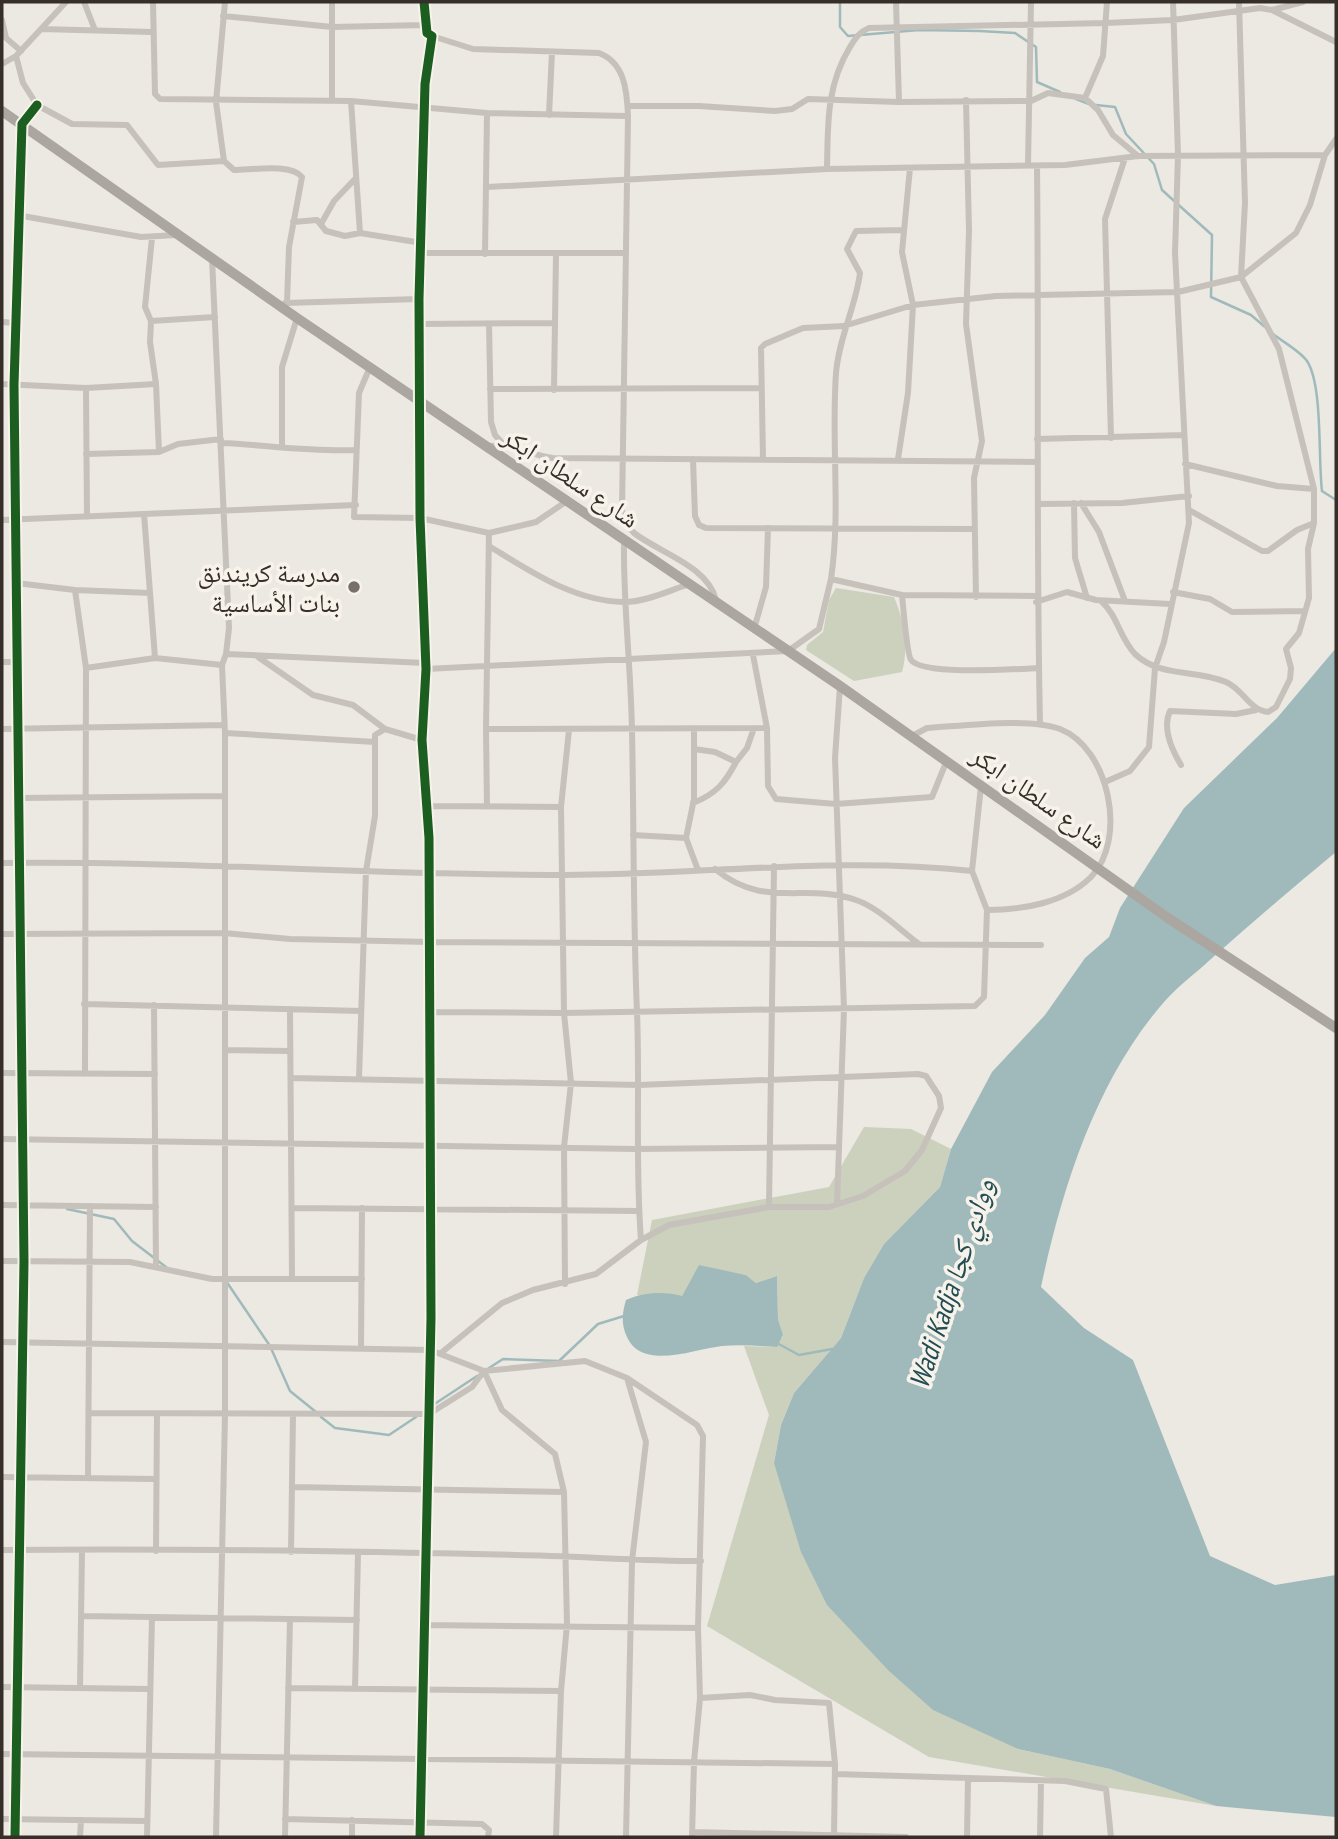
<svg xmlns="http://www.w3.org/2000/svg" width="1338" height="1839" font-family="'PT Sans Narrow','Noto Naskh Arabic',sans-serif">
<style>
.green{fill:#ccd1bd}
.water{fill:#a0babc}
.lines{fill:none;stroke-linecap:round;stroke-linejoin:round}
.stream{stroke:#a0babc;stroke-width:2.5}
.minor{stroke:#c6c1bb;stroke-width:6}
.trunk{stroke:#aba6a0;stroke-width:10}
.cycleway-casing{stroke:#f8f3ea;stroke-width:13}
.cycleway{stroke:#1b5e20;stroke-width:9}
.poi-dot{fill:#766f6a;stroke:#f8f3ea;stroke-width:2.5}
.labels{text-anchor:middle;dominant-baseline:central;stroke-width:7;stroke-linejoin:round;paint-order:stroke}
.street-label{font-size:26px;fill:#362e29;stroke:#f8f3ea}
.poi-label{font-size:26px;fill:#362e29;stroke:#f8f3ea;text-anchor:end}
.water-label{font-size:28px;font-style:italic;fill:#224d54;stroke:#f8f3ea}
</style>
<rect width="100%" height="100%" fill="#ece8e2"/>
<path class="green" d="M 836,588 L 894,597 C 904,621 909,646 902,672 L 854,681 L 806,650 L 807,645 L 823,632 L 829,600 Z
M 864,1127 L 911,1129 L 951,1149 L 940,1187 L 884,1244 L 864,1278 L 841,1338 L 794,1393 L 781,1425 L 774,1463 L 1018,1749 L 1110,1769 L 1216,1806 L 929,1757 L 707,1626 L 769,1415 L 744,1346 L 776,1347 L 783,1336 L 778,1319 L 777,1276 L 756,1283 L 746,1275 L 699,1266 L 682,1296 L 637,1295 L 652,1220 L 829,1187 Z"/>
<path class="water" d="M 1336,648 L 1336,852 C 1294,887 1252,922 1211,959 C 1196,973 1178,986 1164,1002 C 1096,1080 1062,1188 1041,1287 L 1084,1328 L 1133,1360 L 1210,1556 L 1275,1585 L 1336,1575 L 1336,1817 L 1216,1806 L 1110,1769 L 1018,1749 L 933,1710 L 889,1671 L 827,1605 L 801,1552 L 774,1463 L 781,1425 L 794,1393 L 841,1338 L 864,1278 L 884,1244 L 940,1187 L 951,1149 L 992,1072 L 1045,1015 L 1085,958 L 1109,937 L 1120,908 L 1184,808 L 1277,718 Z
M 699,1265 L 746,1275 L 756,1283 L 777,1276 L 778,1319 L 783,1335 L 777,1347 C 759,1346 740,1344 722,1346 C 694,1349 642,1371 627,1337 C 621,1324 622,1314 626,1300 C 642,1292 665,1291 682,1296 Z"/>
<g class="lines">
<path class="stream" d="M 840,2 L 840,27 L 848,36 L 919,30 L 980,31 L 1015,33 L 1036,47 L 1037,82 L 1060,92
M 1076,99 L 1089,104
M 1096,105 L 1115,107 L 1126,134 L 1154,164 L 1162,190 L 1212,235 L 1211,297 L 1251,315 L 1265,327
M 1273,334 C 1283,342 1300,351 1307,361 C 1323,385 1318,460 1322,491 L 1336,500
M 67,1209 L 114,1219 L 132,1241 L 166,1267
M 226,1281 L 270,1346 L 290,1391 L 316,1412
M 775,1342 L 799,1355 L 832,1349
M 489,1368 L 503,1359 L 559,1361 L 598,1324 L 624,1316
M 430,1407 L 477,1376
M 321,1417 L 335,1428 L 389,1435 L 416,1417"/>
<path class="minor" d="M 84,2 L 95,30
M 153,2 L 155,94 L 160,99 L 351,101 L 487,113 L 628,116
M 225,2 L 216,102 L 224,161 L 234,170 C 251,170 291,163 302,177 L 289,247 L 287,303
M 332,2 L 332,101
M 896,2 L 899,102
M 1272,10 L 1336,42
M 223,16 L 332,27 L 425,25
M 2,20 L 6,38 L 21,51
M 41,29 L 152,32
M 432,36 L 473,49 L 599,53 C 625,63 627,91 628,116 L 622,512 L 626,524 L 634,533 C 660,553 708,566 716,600
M 16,56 L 23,83 L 37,105 L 72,124 L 127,125 L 158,165 L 224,161
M 2,64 L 16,56 L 66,2
M 1085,98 L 1098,110 L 1113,135 L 1138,156
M 966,100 L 969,231 L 966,324 L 982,441 L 974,478 L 976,597
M 351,101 L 360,233
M 628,106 L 699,106 L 775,111 L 792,109 L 808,99 L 899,102 L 1031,101 L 1048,93 L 1085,98 L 1103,56 L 1107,2
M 549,115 L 552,52
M 1028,165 L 1031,2
M 1037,166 C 1039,352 1036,538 1040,724
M 827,169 C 828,125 826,86 850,47 C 855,39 859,32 869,28 L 1106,23 L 1173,20 L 1260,8 L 1272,10 L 1303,2
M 487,187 L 827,169 L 1065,165 L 1138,156 L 1325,155
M 17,215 L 141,237 L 176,235
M 293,222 L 317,220 L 326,231 L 345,236 L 360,233 L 422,243
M 321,224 L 334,201 L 355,179
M 903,230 L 856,231 L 847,249 L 860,273 C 856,306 839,337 836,373 C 831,442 841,511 831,579 L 902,595 C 903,605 907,655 911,660 C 923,676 1017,669 1039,668
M 152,238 L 145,307 L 151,321 L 150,342 L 156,384
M 421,253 L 626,253
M 485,254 L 487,113
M 212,259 L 229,628 L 226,654 L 222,665 L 225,733 L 225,1414 L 216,1837
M 285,303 L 419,299
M 151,321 L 215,317
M 2,322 L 15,323
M 419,324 L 555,323
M 489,324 L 491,422 L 495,435 L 504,445
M 370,367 L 359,393 L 354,517 L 420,518 L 489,533 L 486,729
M 2,384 L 86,388 L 87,517
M 86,388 L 156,384 L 159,452
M 490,389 L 760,388
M 554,390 L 556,254
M 1111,438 L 1105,219 L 1125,158
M 1037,439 L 1183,435
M 222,443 C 267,445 310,452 355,450
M 282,446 L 282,367 L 297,318
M 489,446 C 510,444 531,455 553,458 L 1038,462
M 86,454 L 159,452 L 178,444 L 221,439
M 693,459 L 695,516 L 699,525 L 706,528 L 974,529
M 763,459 L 761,348 L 765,344 L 803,328 L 844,326 L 913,305 L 996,296 L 1178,292 L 1241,277 L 1296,233 L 1310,205 L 1325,155 L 1336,139
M 898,459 L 908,393 L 913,305 L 902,252 L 910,168
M 1185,464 L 1277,486 L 1314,489
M 1074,503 L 1075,558 L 1087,598
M 1081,503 L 1099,532 L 1125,601
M 1039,504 L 1122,503 L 1189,496
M 1189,510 L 1262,551 L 1268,551 L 1297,530 L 1314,523
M 144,514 L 155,658
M 2,520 L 356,505
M 489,533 L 536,522 L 567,501
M 624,541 C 623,605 631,667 632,731 C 634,825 633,918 637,1012 C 640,1088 635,1164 641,1240
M 489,546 C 530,571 573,601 624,602 C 645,602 668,591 687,585
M 16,583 L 75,590 L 86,668 L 85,1074
M 75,590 L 150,593
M 1173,592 L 1210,599 L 1232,612 L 1304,611
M 902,595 L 1036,596
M 1101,601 C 1118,616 1119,637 1135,654 C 1160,678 1196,669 1226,682 C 1243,689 1249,710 1268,712 L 1276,707 L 1290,679 L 1291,668 L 1286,649 L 1299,633 L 1309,598 L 1308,549 L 1314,523 L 1314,489 L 1279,349 L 1241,277 L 1245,203 L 1239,2
M 1036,602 L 1067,592 L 1096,600 L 1170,604
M 754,629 L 766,587 L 768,528
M 226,654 L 425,663
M 753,655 L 767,728 L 768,786 L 776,799 L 836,804 L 932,797 L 947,760
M 258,657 L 313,695 L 353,705 L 385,729
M 2,662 L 16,662
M 86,668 L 155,658 L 222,665
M 426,669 L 788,651 L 819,629 L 831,579
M 2,729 L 224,725
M 694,729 L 694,799 L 686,838 L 698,870
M 225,733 L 375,742 L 375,735 L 385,729 L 422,740
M 912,736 L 927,728 C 961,726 1029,717 1060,729 C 1109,748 1128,839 1091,877 C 1065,903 1022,910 987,910
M 694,749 L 715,752 L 736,762 L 747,748 L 754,728
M 1181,765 C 1172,750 1162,728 1170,711 L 1236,714 L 1256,710
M 1105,782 L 1130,771 L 1149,747 L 1155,668 L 1164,642 L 1189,523 L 1175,253 L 1178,155 L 1173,2
M 19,798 L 223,796
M 693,803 C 716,794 725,783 736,762
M 426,806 L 561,807
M 487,806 L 486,729 L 767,728
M 633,835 L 686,838
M 2,863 C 189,861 376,875 564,875 C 700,875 836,856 972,871 L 987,910 L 984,997 L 975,1006 L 564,1013 L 429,1012
M 715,869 C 765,910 803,882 856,900 C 879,908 900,930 919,944
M 972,871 L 981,786
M 2,934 L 224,933 L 290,939 L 430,942 L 1041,945
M 84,1004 L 361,1011
M 154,1005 L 156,1266
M 290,1009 L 292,1278
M 225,1050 L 290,1051
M 2,1073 L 155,1074
M 291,1078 L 639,1085 L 918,1074 L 926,1076 L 939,1096 L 941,1108 L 922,1150 L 905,1171 L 863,1196 L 829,1207 L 769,1207 L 669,1225 L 641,1240 L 596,1274 L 533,1290 L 502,1303 L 441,1353
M 359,1078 L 366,871 L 375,816 L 375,742
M 2,1139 L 636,1149 L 838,1147
M 837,1204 L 844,1009 L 835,758 L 840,686
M 2,1205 L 156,1207
M 769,1207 L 774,866
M 293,1208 L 639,1211
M 2,1261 L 130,1262 L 212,1279 L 362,1279
M 565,1284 L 564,1147 L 571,1083 L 564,1013 L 561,807 L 569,730
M 2,1342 L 430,1350 L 484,1371 L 502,1410 L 555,1454 L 564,1492 L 567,1624 L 561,1691 L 556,1837
M 361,1348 L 362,1208
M 89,1413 L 429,1414 L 472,1387 L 484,1371 L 585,1361 L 627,1378 L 697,1425 L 703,1436 L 698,1628 L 700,1698 L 694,1762 L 692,1837
M 2,1477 L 156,1479
M 88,1477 L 90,1206
M 292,1487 L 564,1492
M 2,1550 C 173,1548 345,1551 516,1555 C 578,1556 639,1561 701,1561
M 156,1551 L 157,1414
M 291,1552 L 293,1414
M 81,1616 L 357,1620
M 425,1625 L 698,1628
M 2,1687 L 149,1689
M 80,1688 L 82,1550
M 288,1688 L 561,1691
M 355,1688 L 358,1552
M 700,1698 L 750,1695 L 775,1700 L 829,1703 L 835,1764 L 834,1837
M 2,1754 L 835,1764
M 835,1774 L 1065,1781 L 1106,1789 L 1111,1837
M 2,1819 L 147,1821
M 285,1819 L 482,1824 L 489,1830 L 488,1837
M 693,1832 L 906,1837
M 15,1837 L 24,1261 L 14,385 L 22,124 L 37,105
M 80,1837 L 81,1820
M 147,1837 L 152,1617
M 285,1837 L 290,1619
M 352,1837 L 352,1820
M 420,1837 L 431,1318 L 429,838 L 422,740 L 426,669 L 420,518 L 419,299 L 425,84 L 432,36 L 427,33 L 424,2
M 626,1837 L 632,1561 L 646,1442 L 627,1378
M 967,1837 L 968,1779
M 1040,1837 L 1041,1782"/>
<path class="trunk" d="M 2,111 L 297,318 L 840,686 L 1168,918 L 1336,1028"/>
<g class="cycleway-casing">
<path id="cycleway" d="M 15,1837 L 24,1261 L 14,385 L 22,124 L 37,105
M 420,1837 L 431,1318 L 429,838 L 422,740 L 426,669 L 420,518 L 419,299 L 425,84 L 432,36 L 427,33 L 424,2"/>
</g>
<use href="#cycleway" class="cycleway"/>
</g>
<circle class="poi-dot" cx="354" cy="587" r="7"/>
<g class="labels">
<g class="street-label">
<text transform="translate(571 477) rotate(34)">شارع سلطان ابكر</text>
<text transform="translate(1039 797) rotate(35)">شارع سلطان ابكر</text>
</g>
<g class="poi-label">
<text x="340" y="572">مدرسة كريندنق<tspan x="340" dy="30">بنات الأساسية</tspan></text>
</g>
<g class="water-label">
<text transform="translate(951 1283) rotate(-72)">Wadi Kadja ووادي كجا</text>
</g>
</g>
<rect width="1338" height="1839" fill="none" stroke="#362e29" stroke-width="7"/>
</svg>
